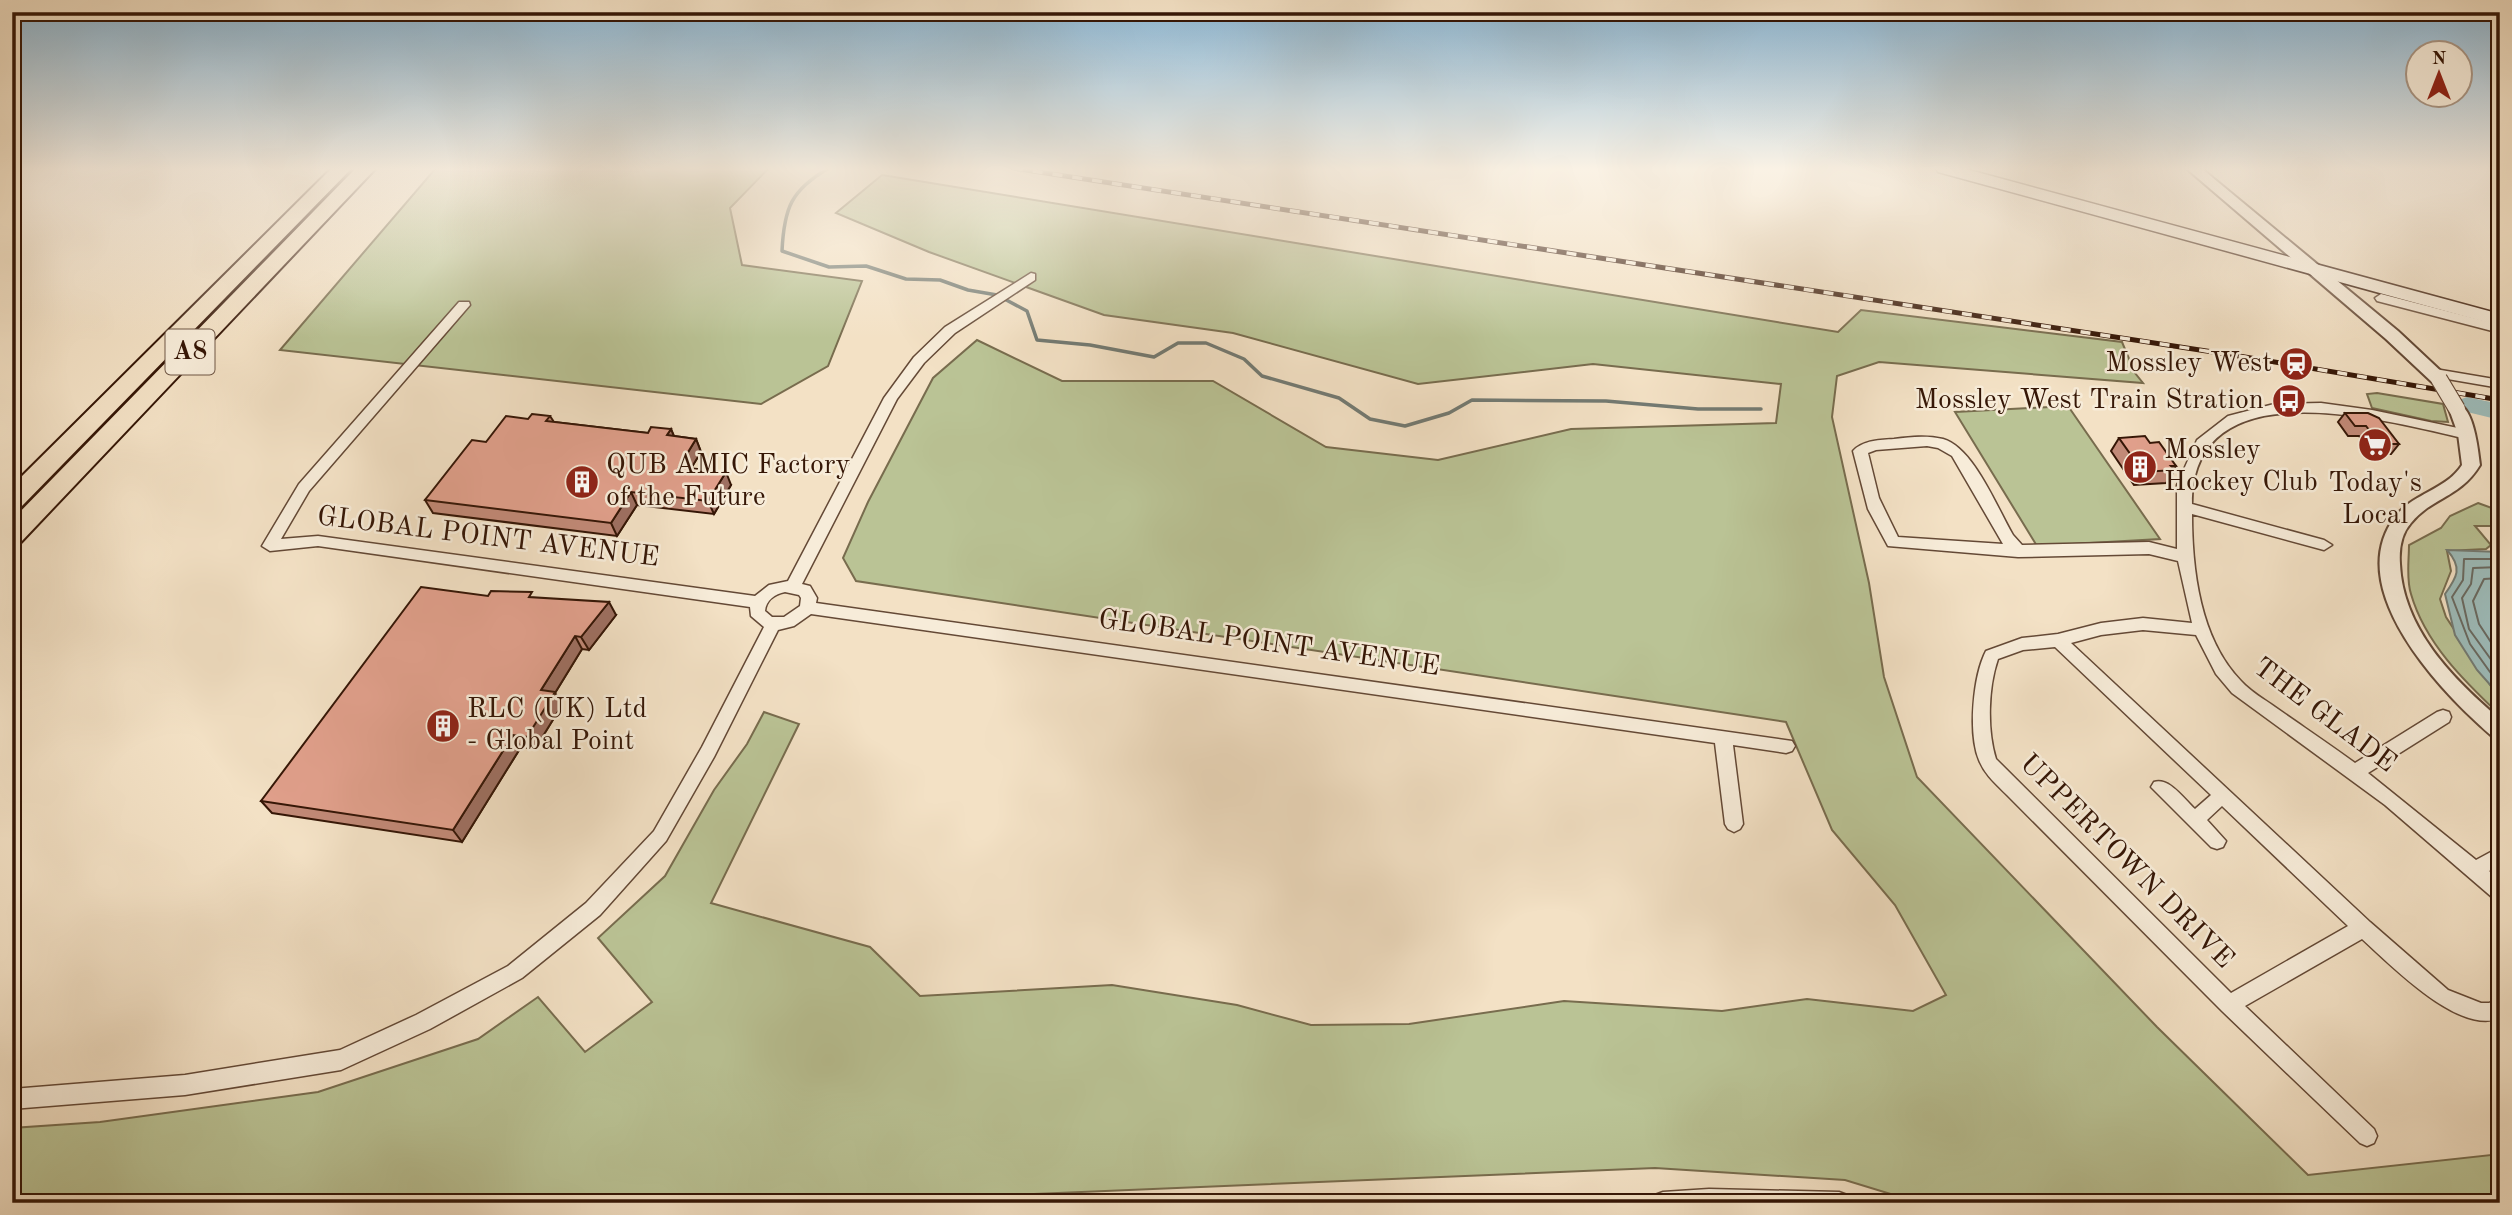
<svg xmlns="http://www.w3.org/2000/svg" width="2512" height="1215" font-family="'Old Standard TT',serif">
<style>
.green{fill:#bac395;stroke:#786c4e;stroke-width:2}
.water{fill:#9dbcba;stroke:#737a72;stroke-width:2}
.lines{fill:none;stroke-linecap:round;stroke-linejoin:round}
.shore{stroke:#696960;stroke-width:2}
.stream{stroke:#737a72;stroke-width:3.5}
.river{fill:#9dbcba;fill-rule:evenodd}
.minor-casing{stroke:#644936;stroke-width:3}
.tertiary-casing{stroke:#644936;stroke-width:4}
.secondary-casing{stroke:#351606;stroke-width:3}
.trunk-casing{stroke:#351606;stroke-width:4}
.minor{fill:#f7ecd9;fill-rule:evenodd}
.tertiary{fill:#f7ecd9;fill-rule:evenodd}
.secondary{fill:#f7ecd9;fill-rule:evenodd}
.trunk{fill:#f3e1c5;fill-rule:evenodd}
.rail-casing{stroke:#351606;stroke-width:5}
.rail{stroke:#f7ecd9;stroke-width:3.5;stroke-dasharray:10;stroke-linecap:butt}
.tertiary-bridge-casing{stroke:#644936;stroke-width:18;stroke-linecap:butt}
.tertiary-bridge{stroke:#f7ecd9;stroke-width:16}
.wall{fill:#c28a78;stroke:#351606;stroke-width:2}
.shaded-wall{fill:#9e7062;stroke:#351606;stroke-width:2}
.building{fill:#e1a08c;stroke:#351606;stroke-width:2}
.labels{text-anchor:middle;dominant-baseline:central;stroke-width:5;stroke-linejoin:round;paint-order:stroke}
.shield{fill:#f7ecd9;stroke:#6f5645;stroke-width:2}
.shield-label{font-size:26px;font-weight:bold;fill:#351606}
.poi-label{font-size:28px;fill:#351606;stroke:#f7ecd9;text-anchor:start}
.street-label{font-size:28px;fill:#351606;stroke:#f7ecd9}
</style>
<rect width="100%" height="100%" fill="#f3e1c5"/>
<filter id="stains"><feTurbulence type="fractalNoise" baseFrequency=".00286" numOctaves="4"/><feColorMatrix values="0 0 0 0 .2 0 0 0 0 .09 0 0 0 0 .02 0 0 0 .5 -.17"/></filter>
<radialGradient id="worn" r=".72"><stop offset=".6" stop-color="#630" stop-opacity="0"/><stop offset="1" stop-color="#630" stop-opacity=".3"/></radialGradient>
<path class="green" d="M 436,168 L 769,168 L 730,208 L 742,265 L 862,281 L 828,366 L 761,404 L 280,350 Z
M 882,175 L 1838,332 L 1861,310 L 2122,342 L 2135,373 L 2143,383 L 1879,362 L 1837,376 L 1832,417 L 1869,583 L 1884,677 L 1917,777 L 2157,1027 L 2308,1175 L 2500,1154 L 2500,1203 L 1920,1203 L 1845,1180 L 1655,1168 L 912,1199 L 874,1203 L 12,1203 L 12,1128 L 100,1122 L 318,1092 L 478,1039 L 538,997 L 585,1052 L 652,1002 L 598,938 L 665,876 L 714,790 L 747,744 L 764,712 L 799,724 L 711,903 L 870,947 L 920,996 L 1112,985 L 1237,1005 L 1311,1025 L 1409,1024 L 1564,1001 L 1722,1011 L 1807,999 L 1913,1011 L 1946,995 L 1895,905 L 1832,830 L 1786,722 L 856,581 L 843,558 L 868,502 L 933,378 L 977,340 L 1062,381 L 1213,381 L 1326,447 L 1438,460 L 1571,429 L 1776,423 L 1781,384 L 1593,364 L 1418,384 L 1233,333 L 1104,315 L 929,252 L 836,213 Z
M 2377,393 L 2443,404 L 2448,422 L 2431,421 L 2372,408 L 2367,394 Z
M 2068,406 L 2160,539 L 2037,546 L 1955,412 Z
M 2478,503 L 2500,511 L 2500,530 L 2492,526 L 2475,526 L 2491,545 L 2486,549 L 2447,551 L 2451,571 L 2440,599 L 2446,617 L 2500,700 L 2500,715 C 2464,681 2425,643 2411,594 C 2406,579 2409,560 2409,545 L 2441,528 L 2450,516 Z"/>
<path class="water" d="M 2447,550 L 2500,552 L 2500,696 L 2477,670 L 2455,635 L 2445,594 C 2457,577 2463,568 2447,550 Z"/>
<g class="lines">
<path class="shore" d="M 2500,559 L 2464,559 L 2463,580 L 2452,597 L 2470,644 L 2500,686
M 2500,567 L 2473,568 L 2471,584 L 2462,598 L 2469,629 L 2500,672
M 2500,578 L 2484,579 L 2473,601 L 2479,624 L 2500,656"/>
<path class="stream" d="M 829,168 C 791,190 784,208 782,251 L 829,267 L 866,266 L 906,279 L 940,280 L 968,290 L 997,295 L 1027,311 L 1037,340 L 1090,345 L 1154,357 L 1178,343 L 1206,343 L 1244,359 L 1262,376 L 1339,398 L 1370,419 L 1405,426 L 1449,413 L 1472,400 L 1606,401 L 1698,409 L 1761,409"/>
<path class="river" d="M 2467,397 L 2500,404 L 2500,420 L 2459,410 L 2456,405 L 2459,400 Z"/>
<g class="minor-casing">
<path id="minor" d="M 1031,273 L 1035,274 L 1035,280 L 955,333 L 924,363 L 897,399 L 802,584 L 810,586 L 817,598 L 816,603 L 1792,741 L 1795,746 L 1792,751 L 1786,753 L 1733,745 L 1743,824 L 1740,829 L 1734,832 L 1728,829 L 1725,824 L 1715,743 L 811,614 L 794,626 L 778,630 L 714,757 L 666,841 L 600,915 L 522,978 L 430,1029 L 341,1070 L 185,1095 L 12,1109 L 12,1089 L 185,1075 L 340,1050 L 416,1015 L 508,966 L 586,903 L 654,831 L 702,747 L 764,627 L 751,616 L 750,607 L 318,546 L 270,551 L 262,546 L 299,484 L 459,302 L 469,302 L 470,305 L 309,491 L 281,539 L 318,536 L 755,596 L 769,585 L 788,581 L 884,398 L 914,357 L 945,327 ZM 785,592 L 799,595 L 801,598 L 800,606 L 784,617 L 772,617 L 765,611 C 766,600 775,594 785,592 Z
M 2381,294 L 2500,325 L 2500,333 L 2377,301 L 2375,298 Z
M 2435,369 L 2500,380 L 2500,388 L 2430,376 L 2428,373 Z
M 2321,403 L 2372,410 L 2472,431 L 2474,434 L 2467,439 C 2386,421 2192,365 2192,504 L 2324,540 L 2332,545 L 2324,550 L 2192,514 C 2192,570 2200,639 2241,681 C 2251,692 2264,699 2275,707 C 2302,726 2329,744 2355,763 L 2437,712 L 2443,710 L 2449,712 L 2451,717 L 2449,722 L 2368,773 L 2476,860 L 2500,847 L 2500,865 L 2489,871 L 2500,880 L 2500,900 L 2493,898 L 2385,805 L 2232,693 L 2216,674 L 2196,635 L 2143,630 L 2101,635 L 2071,643 L 2370,922 L 2448,990 L 2481,1003 L 2489,1003 L 2500,998 L 2500,1018 C 2459,1036 2390,964 2362,939 L 2245,1006 L 2374,1129 L 2377,1136 L 2374,1143 L 2367,1146 L 2360,1143 L 2222,1011 L 2007,795 C 1996,784 1985,775 1979,760 C 1968,734 1973,676 1986,651 L 2022,638 L 2058,634 L 2101,623 L 2143,618 L 2192,623 L 2178,561 L 2149,554 L 2018,557 L 1888,546 L 1868,509 L 1853,451 C 1863,440 1880,440 1894,439 C 1910,437 1926,435 1943,439 C 1974,448 1997,508 2013,535 L 2022,545 L 2149,542 L 2177,549 L 2177,485 L 2197,440 L 2228,416 L 2274,404 ZM 1927,446 L 1938,448 L 1952,456 L 2003,544 L 1898,537 L 1879,498 L 1868,453 L 1876,450 ZM 2055,647 L 2211,795 L 2195,809 C 2184,799 2169,777 2154,782 L 2151,787 L 2211,847 L 2217,849 L 2223,847 L 2226,841 L 2207,820 L 2222,806 L 2348,926 L 2231,993 L 1996,759 C 1987,730 1988,688 1998,659 L 2023,650 Z
M 1709,1189 L 1839,1192 L 1847,1195 L 1850,1203 L 1652,1203 L 1655,1195 L 1663,1192 Z"/>
</g>
<g class="tertiary-casing">
<path id="tertiary" d="M 2186,168 L 2201,168 L 2398,331 L 2445,375 L 2447,379 L 2445,383 L 2433,383 L 2386,339 Z
M 2457,403 C 2474,408 2478,449 2480,465 C 2460,498 2432,497 2411,523 C 2401,534 2399,550 2400,564 C 2403,629 2453,679 2500,719 L 2500,739 L 2493,737 C 2442,693 2341,589 2395,517 C 2413,493 2446,490 2462,465 L 2458,434 L 2449,409 Z"/>
</g>
<g class="secondary-casing">
<path id="secondary" d="M 1936,168 L 1962,168 L 2500,314 L 2500,326 L 1938,172 Z"/>
</g>
<g class="trunk-casing">
<path id="trunk" d="M 332,168 L 351,169 L 21,507 L 12,510 L 12,486 Z
M 356,168 L 376,168 L 21,542 L 12,545 L 12,520 Z"/>
</g>
<use href="#minor" class="minor"/>
<use href="#tertiary" class="tertiary"/>
<use href="#secondary" class="secondary"/>
<use href="#trunk" class="trunk"/>
<g class="rail-casing">
<path id="rail" d="M 1013,168 L 2239,356 L 2500,400"/>
</g>
<use href="#rail" class="rail"/>
<g class="tertiary-bridge-casing">
<path id="tertiary-bridge" d="M 2439,379 L 2457,409"/>
</g>
<use href="#tertiary-bridge" class="tertiary-bridge"/>
</g>
<path class="wall" d="M 2345,413 L 2399,444 L 2391,454 L 2372,454 L 2359,436 L 2348,436 L 2338,422 Z
M 550,416 L 554,422 L 648,433 L 671,429 L 674,436 L 696,439 L 701,452 L 691,468 L 731,485 L 714,514 L 637,505 L 617,536 L 433,513 L 425,500 L 486,442 L 528,419 Z
M 2119,438 L 2150,443 L 2176,466 L 2174,469 L 2175,470 L 2166,483 L 2134,485 L 2111,451 Z
M 488,596 L 536,598 L 616,615 L 589,650 L 582,649 L 555,693 L 562,705 L 535,749 L 521,747 L 462,842 L 272,813 L 261,801 Z"/>
<path class="shaded-wall" d="M 671,429 L 676,442 L 667,435 Z
M 696,439 L 701,452 L 684,480 L 679,467 Z
M 726,472 L 731,485 L 714,514 L 708,501 Z
M 631,492 L 637,505 L 617,536 L 611,523 Z
M 609,602 L 616,615 L 589,650 L 581,637 Z
M 575,636 L 582,649 L 555,693 L 562,705 L 535,749 L 527,737 L 541,690 Z
M 513,735 L 521,747 L 462,842 L 453,830 Z"/>
<path class="building" d="M 2345,413 L 2368,413 L 2379,418 L 2399,444 L 2380,444 L 2366,426 L 2355,426 Z
M 532,414 L 550,416 L 546,421 L 648,433 L 651,427 L 671,429 L 667,435 L 696,439 L 679,467 L 726,472 L 708,501 L 631,492 L 611,523 L 425,500 L 472,440 L 486,442 L 506,416 L 528,419 Z
M 2145,436 L 2150,443 L 2159,442 L 2176,466 L 2171,466 L 2175,470 L 2143,472 L 2119,438 Z
M 421,587 L 488,596 L 491,591 L 532,592 L 529,597 L 609,602 L 581,637 L 575,636 L 541,690 L 555,692 L 527,737 L 513,735 L 453,830 L 261,801 Z"/>
<linearGradient id="sky" x2="0" y2="1"><stop stop-color="#8ab7d6"/><stop offset="0.5" stop-color="#faf2e5"/><stop offset="1" stop-color="#faf2e5" stop-opacity="0"/></linearGradient>
<rect width="2512" height="338" fill="url(#sky)"/>
<defs>
<g id="station-disc" transform="scale(1.75)"><circle r="9.5" fill="#8f2418" stroke="#f7ecd9"/><path d="M-3-6H3Q5-6 5-4V2Q5 4 3 4L4.5 6H3L1.5 4h-3L-3 6H-4.5L-3 4Q-5 4-5 2V-4Q-5-6-3-6ZM-3.5-4v3h7v-3ZM-3.5 1v1.5H-2V1ZM2 1v1.5H3.5V1Z" fill="#fff"/></g>
<g id="bus-disc" transform="scale(1.75)"><circle r="9.5" fill="#8f2418" stroke="#f7ecd9"/><path d="M-5-6H5V4H4V6H2V4H-2V6H-4V4H-5ZM-3.5-4V0h7V-4ZM-3.5 1.2v1.5H-2V1.2ZM2 1.2v1.5H3.5V1.2Z" fill="#fff"/></g>
<g id="supermarket-disc" transform="scale(1.75)"><circle r="9.5" fill="#8f2418" stroke="#f7ecd9"/><path d="M-6-5.5h2.5l.6 2H6L4.5 2H-2.5L-4.4-4H-6ZM-1.5 3.2a1.3 1.3 0 1 0 .1 0ZM3 3.2a1.3 1.3 0 1 0 .1 0Z" fill="#fff"/></g>
<g id="building-disc" transform="scale(1.75)"><circle r="9.5" fill="#8f2418" stroke="#f7ecd9"/><path d="M-4-6H4V6H1V3H-1V6H-4ZM-2.5-4.3h1.7v1.8h-1.7ZM.8-4.3h1.7v1.8H.8ZM-2.5-1h1.7V.8h-1.7ZM.8-1h1.7V.8H.8Z" fill="#fff"/></g>
</defs>
<g fill-rule="evenodd">
<use href="#station-disc" x="2296" y="364"/>
<use href="#bus-disc" x="2289" y="401"/>
<use href="#supermarket-disc" x="2375" y="445"/>
<use href="#building-disc" x="2140" y="467"/>
<use href="#building-disc" x="582" y="482"/>
<use href="#building-disc" x="443" y="726"/>
</g>
<g class="labels">
<rect class="shield" x="165.5" y="329.5" width="49" height="45" rx="5"/>
<g class="shield-label">
<text x="190" y="352">A8</text>
</g>
<g class="poi-label">
<text x="2272" y="364" text-anchor="end">Mossley West</text>
<text x="2264" y="401" text-anchor="end">Mossley West Train Stration</text>
<text x="2164" y="451">Mossley<tspan x="2164" dy="32">Hockey Club</tspan></text>
<text x="606" y="466">QUB AMIC Factory<tspan x="606" dy="32">of the Future</tspan></text>
<text x="2375" y="484" text-anchor="middle">Today's<tspan x="2375" dy="32">Local</tspan></text>
<text x="467" y="710">RLC (UK) Ltd<tspan x="467" dy="32">- Global Point</tspan></text>
</g>
<g class="street-label">
<text transform="translate(488 538) rotate(7)">GLOBAL POINT AVENUE</text>
<text transform="translate(1269 644) rotate(8)">GLOBAL POINT AVENUE</text>
<text transform="translate(2324 716) rotate(37)">THE GLADE</text>
<text transform="translate(2126 862) rotate(45)">UPPERTOWN DRIVE</text>
</g>
</g>
<rect width="2512" height="1215" fill="none" stroke="#f3e1c5" stroke-width="42"/>
<rect x="14" y="14" width="2484" height="1187" fill="none" stroke="#351606" stroke-width="3.5"/>
<rect x="21" y="21" width="2470" height="1173" fill="none" stroke="#351606" stroke-width="2"/>
<g transform="translate(2439 74)"><circle r="33" fill="#f7ecd9" stroke="#a99685" stroke-width="2"/>
<path d="M0-5L12 26L0 18L-12 26Z" fill="#8f2418"/>
<text y="-10" font-size="19" font-weight="bold" text-anchor="middle" fill="#351606">N</text>
</g>
<rect width="100%" height="100%" filter="url(#stains)"/>
<rect width="100%" height="100%" fill="url(#worn)"/>
</svg>
